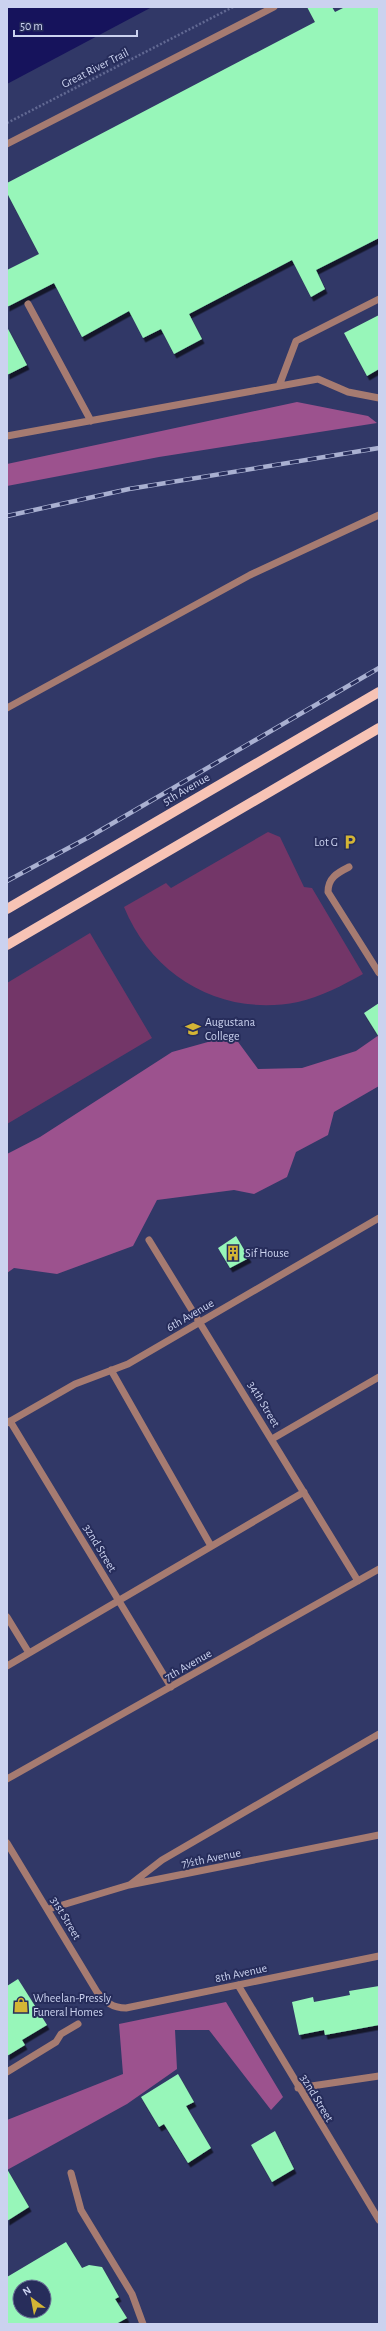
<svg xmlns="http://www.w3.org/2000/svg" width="386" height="2331" font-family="'Alegreya Sans',sans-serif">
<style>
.green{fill:#733668}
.forest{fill:#9c528e}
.water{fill:#16135c}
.building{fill:#97f6b9;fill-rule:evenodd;filter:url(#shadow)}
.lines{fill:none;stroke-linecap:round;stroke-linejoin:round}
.path{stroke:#626993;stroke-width:2.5;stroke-dasharray:2 2;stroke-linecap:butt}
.minor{stroke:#a67b71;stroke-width:7}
.major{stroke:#f7c3b5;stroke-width:10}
.rail-casing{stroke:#a9b0d1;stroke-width:4.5}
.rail{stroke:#272d5b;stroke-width:3;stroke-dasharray:9;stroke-linecap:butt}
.labels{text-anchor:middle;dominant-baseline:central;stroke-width:4;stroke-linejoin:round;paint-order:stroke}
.street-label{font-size:12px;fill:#cbd2ef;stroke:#272d5b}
.poi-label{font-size:12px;fill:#cbd2ef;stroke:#272d5b;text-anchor:start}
</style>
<defs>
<filter id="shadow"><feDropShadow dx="2.5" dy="4.5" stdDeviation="0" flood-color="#0009"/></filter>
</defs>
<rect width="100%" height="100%" fill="#313867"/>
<path class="green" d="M 268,832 L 280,837 L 304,887 L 312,888 L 363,974 C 343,985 321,997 298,1002 C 223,1017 153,978 124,907 L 166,883 L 171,888 Z
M 90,933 L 152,1038 L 7,1124 L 7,983 Z"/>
<path class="forest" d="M 297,402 L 368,416 L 377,423 L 159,457 L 7,486 L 7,464 Z
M 233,1035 L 258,1069 L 302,1068 L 356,1051 L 379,1035 L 379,1086 L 334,1112 L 328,1135 L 296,1152 L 287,1177 L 254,1194 L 234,1190 L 157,1200 L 133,1246 L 57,1274 L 14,1268 L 7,1273 L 7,1154 L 40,1137 L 172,1052 Z
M 226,2002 L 283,2097 L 271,2110 L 209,2030 L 175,2030 L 177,2069 L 127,2104 L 7,2170 L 7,2120 L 123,2074 L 119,2024 Z"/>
<path class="water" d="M 7,7 L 152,7 L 7,84 Z"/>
<path class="building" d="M 307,7 L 332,7 L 335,12 L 345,7 L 379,7 L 379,238 L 316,270 L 325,289 L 311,297 L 292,260 L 189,314 L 202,339 L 174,354 L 161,329 L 143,338 L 129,311 L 82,337 L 54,283 L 7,307 L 7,270 L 39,254 L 7,193 L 7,183 L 315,22 Z
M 379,315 L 379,369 L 367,376 L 344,333 Z
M 7,327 L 27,365 L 7,375 Z
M 379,1003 L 379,1037 L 364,1013 Z
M 236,1236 L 249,1258 L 230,1268 L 218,1248 Z
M 18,1979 L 47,2025 L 22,2040 L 25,2045 L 7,2056 L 7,1986 Z
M 379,1986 L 379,2025 L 325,2035 L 324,2030 L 299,2035 L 292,2002 L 313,1997 L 314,2002 L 350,1995 L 349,1991 Z
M 178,2074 L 194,2102 L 186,2106 L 211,2148 L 188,2163 L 164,2124 L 159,2127 L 141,2097 Z
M 275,2131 L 294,2169 L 272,2182 L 251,2145 Z
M 7,2169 L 29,2207 L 7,2221 Z
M 66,2242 L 82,2268 L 89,2265 L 102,2267 L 119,2297 L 115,2299 L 127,2318 L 116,2324 L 7,2324 L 7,2277 ZM 20,2287 L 44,2287 L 44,2311 L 20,2311 Z"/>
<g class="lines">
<path class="path" d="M 7,123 L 233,7"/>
<path class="minor" d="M 7,144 L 274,7
M 28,304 L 91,421
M 279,386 L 296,341 L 379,299
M 7,436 L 318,379 L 348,392 L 379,398
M 7,708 L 250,575 L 379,515
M 349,867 C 337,873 328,878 328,892 L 379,973
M 149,1240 L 358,1581
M 111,1370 L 211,1546
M 10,1421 L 171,1687
M 7,1423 L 75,1384 L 128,1364 L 379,1218
M 272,1439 L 379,1377
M 7,1617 L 29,1653
M 7,1666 L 304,1492
M 7,1779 L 379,1569
M 7,1843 L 97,1992 C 106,2002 112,2008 126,2008 L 379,1956
M 131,1884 L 162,1860 L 379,1734
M 49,1909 L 129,1885 L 379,1835
M 238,1985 L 379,2220
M 7,2072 L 56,2042 L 61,2034 L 78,2024
M 298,2088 L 379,2076
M 71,2173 L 81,2210 L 132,2294 L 143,2324"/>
<path class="major" d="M 7,909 L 379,692
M 7,945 L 379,728"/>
<g class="rail-casing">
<path id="rail" d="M 7,516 L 129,489 L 379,448
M 7,881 L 89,837 L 379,668"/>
</g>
<use href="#rail" class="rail"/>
</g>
<defs>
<g id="parking-bare" transform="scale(1.2)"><path d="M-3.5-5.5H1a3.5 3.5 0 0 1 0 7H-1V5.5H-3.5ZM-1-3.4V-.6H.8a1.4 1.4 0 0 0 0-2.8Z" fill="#d4b535" stroke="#272d5b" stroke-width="2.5" paint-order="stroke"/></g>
<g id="university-bare" transform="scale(1.2)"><path d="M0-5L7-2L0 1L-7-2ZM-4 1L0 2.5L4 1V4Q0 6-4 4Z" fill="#d4b535" stroke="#272d5b" stroke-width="2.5" paint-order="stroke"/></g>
<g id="building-bare" transform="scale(1.2)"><path d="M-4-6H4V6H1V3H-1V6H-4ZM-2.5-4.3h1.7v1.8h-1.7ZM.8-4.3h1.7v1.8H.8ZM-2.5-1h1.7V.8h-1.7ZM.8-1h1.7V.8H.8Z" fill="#d4b535" stroke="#272d5b" stroke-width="2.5" paint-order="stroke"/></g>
<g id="shop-bare" transform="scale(1.2)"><path d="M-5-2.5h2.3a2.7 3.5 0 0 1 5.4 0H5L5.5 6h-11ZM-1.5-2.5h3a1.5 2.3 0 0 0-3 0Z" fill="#d4b535" stroke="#272d5b" stroke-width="2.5" paint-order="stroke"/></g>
</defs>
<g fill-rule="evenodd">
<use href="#parking-bare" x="350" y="842"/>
<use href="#university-bare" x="193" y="1029"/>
<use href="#building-bare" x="233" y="1253"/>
<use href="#shop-bare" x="21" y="2005"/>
</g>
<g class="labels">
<g class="street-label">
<text transform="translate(95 68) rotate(-27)">Great River Trail</text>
<text transform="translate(186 789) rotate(-30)">5th Avenue</text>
<text transform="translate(190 1315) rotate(-30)">6th Avenue</text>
<text transform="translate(264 1404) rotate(59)">34th Street</text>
<text transform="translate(100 1548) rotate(59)">32nd Street</text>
<text transform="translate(188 1665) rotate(-30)">7th Avenue</text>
<text transform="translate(211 1858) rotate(-11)">7½th Avenue</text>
<text transform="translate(66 1918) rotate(59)">31st Street</text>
<text transform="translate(241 1973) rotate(-12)">8th Avenue</text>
<text transform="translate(317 2098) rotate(59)">32nd Street</text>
</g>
<g class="poi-label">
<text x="338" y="842" text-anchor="end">Lot G</text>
<text x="205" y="1022">Augustana<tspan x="205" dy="14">College</tspan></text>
<text x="245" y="1253">Sif House</text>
<text x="33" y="1998">Wheelan-Pressly<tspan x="33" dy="14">Funeral Homes</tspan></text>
</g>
</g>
<rect width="386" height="2331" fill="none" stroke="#cbd2ef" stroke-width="16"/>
<g transform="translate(32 2299) rotate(328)"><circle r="19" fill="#272d5b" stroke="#696f96"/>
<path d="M0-3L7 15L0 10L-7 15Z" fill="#d4b535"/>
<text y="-6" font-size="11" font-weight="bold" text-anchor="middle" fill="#cbd2ef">N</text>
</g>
<path d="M14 30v6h123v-6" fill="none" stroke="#cbd2ef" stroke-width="2"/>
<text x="20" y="30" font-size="12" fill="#cbd2ef" stroke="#272d5b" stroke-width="3" paint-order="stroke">50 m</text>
</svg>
